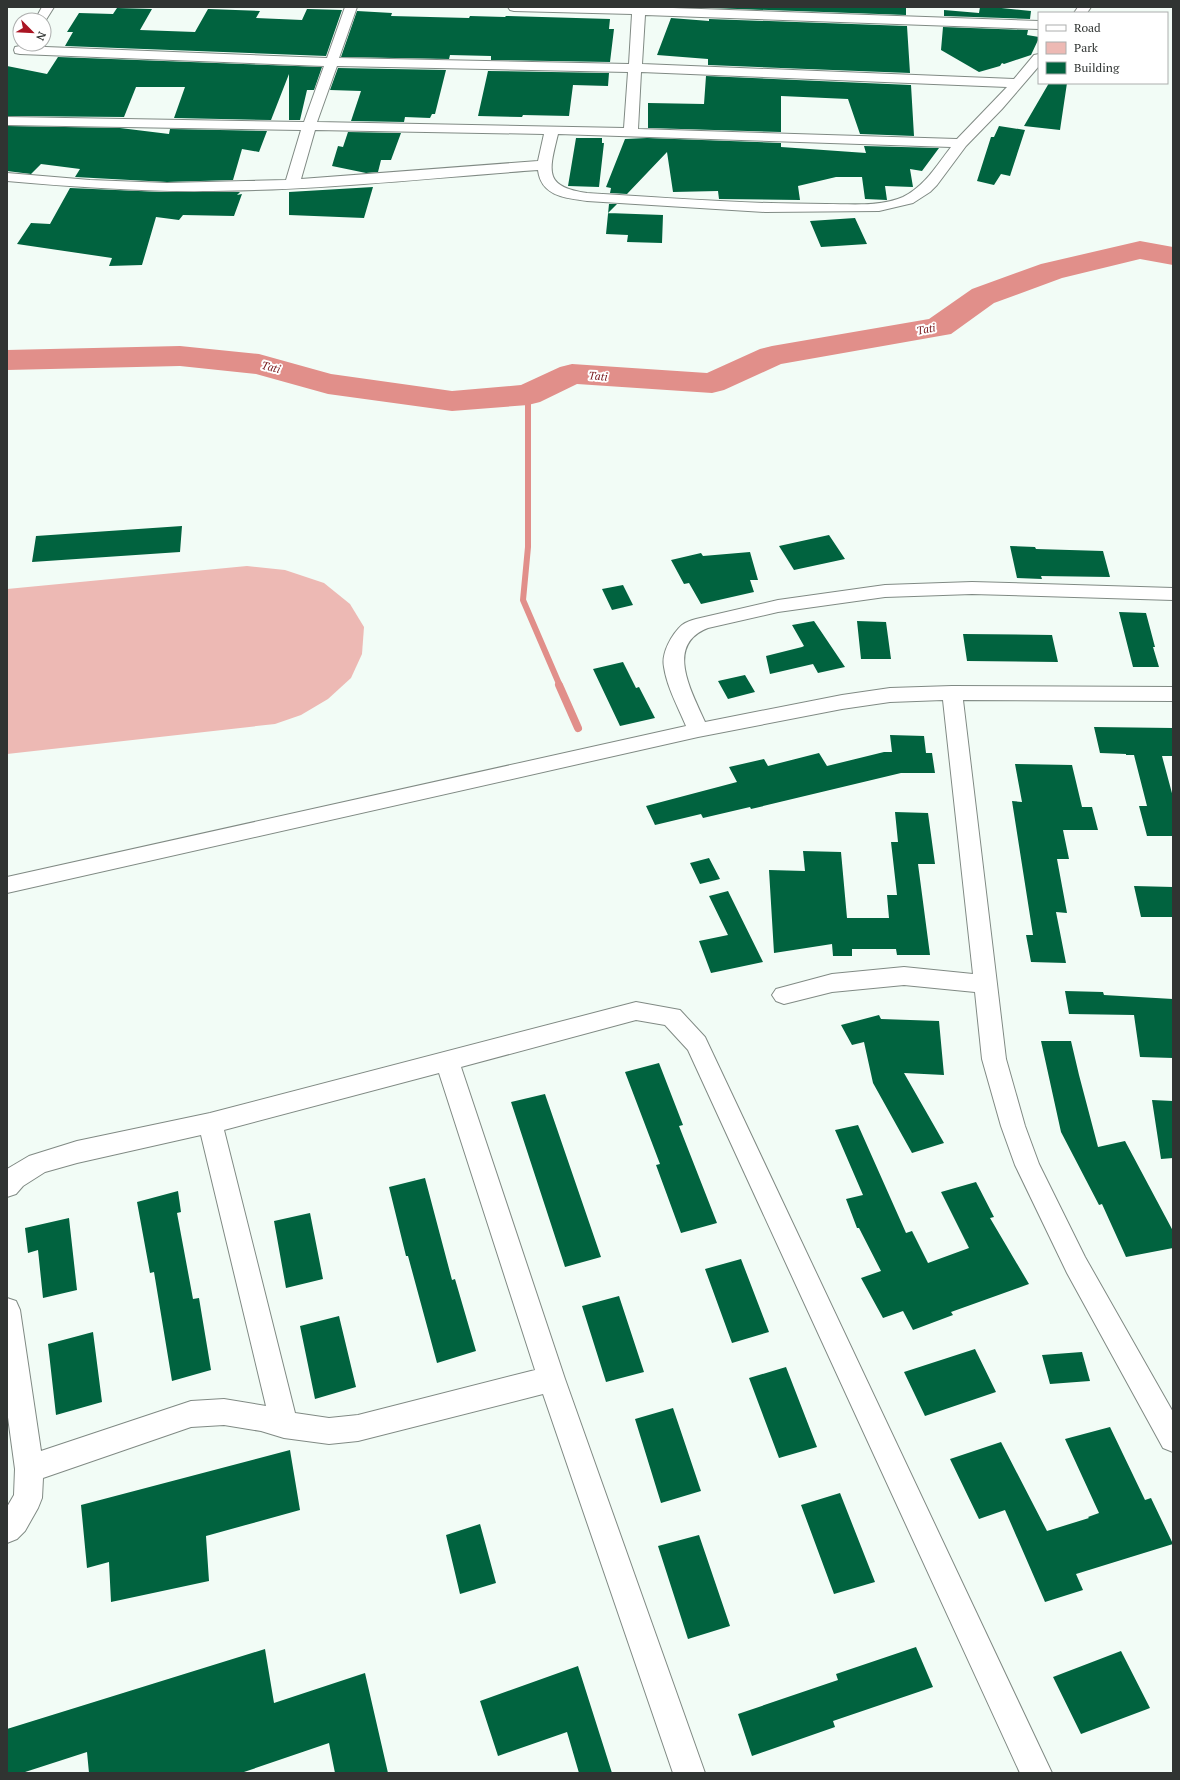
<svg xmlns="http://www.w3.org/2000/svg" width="1180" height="1780" font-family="'PT Serif',serif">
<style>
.green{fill:#edb9b4}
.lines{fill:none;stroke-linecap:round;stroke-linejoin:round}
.stream-far1{stroke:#e18f8a;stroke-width:6}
.stream{stroke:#e18f8a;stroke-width:8}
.river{fill:#e18f8a;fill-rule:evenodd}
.building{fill:#01633f}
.minor-casing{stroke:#808a84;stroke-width:2}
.minor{fill:#fff;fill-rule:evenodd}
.labels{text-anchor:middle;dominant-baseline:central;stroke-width:4;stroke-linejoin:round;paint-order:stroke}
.far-water-label{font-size:11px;font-style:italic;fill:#76161a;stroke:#fff}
</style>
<rect width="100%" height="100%" fill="#f2fcf6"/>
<path class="green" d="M 247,566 L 285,570 L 324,583 L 350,604 L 364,627 L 362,654 L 351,678 L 328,699 L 301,715 L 275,724 L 7,754 L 7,589 Z"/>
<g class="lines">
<path class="stream-far1" d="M 528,395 L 528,547 L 523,600 L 560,686"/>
<path class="stream" d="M 559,685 L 578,728"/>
<path class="river" d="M 1140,241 L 1173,247 L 1173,265 L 1140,259 L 1062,278 L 994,303 L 951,334 L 781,364 L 724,390 L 712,393 L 577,384 L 540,402 L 528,405 L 452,411 L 328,394 L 256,374 L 180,366 L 7,370 L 7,350 L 180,346 L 259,354 L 331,374 L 452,391 L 521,385 L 560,367 L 572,364 L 707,373 L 760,349 L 772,346 L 929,319 L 972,289 L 1041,264 Z"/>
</g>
<path class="building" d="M 712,7 L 906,7 L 906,15 L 711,8 Z
M 980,7 L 992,7 L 1031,11 L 1030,19 L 944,16 L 944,10 L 979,13 Z
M 117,8 L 152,9 L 140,30 L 195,32 L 208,9 L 260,11 L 256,18 L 302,20 L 307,9 L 342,10 L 326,56 L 65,46 L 73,32 L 67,32 L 79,13 L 113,14 Z
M 357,11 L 392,13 L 391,16 L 469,18 L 470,16 L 505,17 L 506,16 L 610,19 L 609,29 L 614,29 L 610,62 L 491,60 L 491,56 L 450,55 L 449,59 L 341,57 Z
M 671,18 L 709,21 L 709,19 L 907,26 L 910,73 L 708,65 L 708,59 L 657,55 Z
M 943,27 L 1028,30 L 1027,35 L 1039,37 L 1039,38 L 1031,55 L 1004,64 L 1002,63 L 1000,66 L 979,72 L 941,50 Z
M 58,57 L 322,67 L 314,90 L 307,90 L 300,120 L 289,120 L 289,74 L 271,120 L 174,118 L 185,87 L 136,87 L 124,117 L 7,116 L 7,66 L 47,74 Z
M 338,68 L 446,70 L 435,114 L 432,114 L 430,118 L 405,117 L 404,122 L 351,121 L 361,91 L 330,90 Z
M 488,71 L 609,73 L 608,86 L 573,85 L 569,116 L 523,115 L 522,117 L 478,116 Z
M 706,76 L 911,85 L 914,136 L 860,134 L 848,99 L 781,96 L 781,132 L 648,128 L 648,103 L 704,104 Z
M 1049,83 L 1067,83 L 1060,130 L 1024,126 Z
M 7,126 L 120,128 L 169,134 L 170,129 L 267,131 L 259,152 L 242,149 L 233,180 L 167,182 L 75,177 L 80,169 L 41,164 L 31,174 L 7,171 Z
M 999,126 L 1025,130 L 1010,176 L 1001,174 L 994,185 L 977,181 L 991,137 L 994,137 Z
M 348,132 L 401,133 L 391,160 L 381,160 L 378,172 L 366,173 L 332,166 L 338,146 L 343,147 Z
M 576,138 L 602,138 L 602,143 L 604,143 L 599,187 L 568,186 Z
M 647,138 L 781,143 L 781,147 L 866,153 L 864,146 L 939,148 L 922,171 L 910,169 L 913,187 L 885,186 L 887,200 L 865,199 L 862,177 L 836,177 L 798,186 L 800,200 L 719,199 L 718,191 L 673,192 L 667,152 L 627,194 L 610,193 L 611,188 L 606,187 L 625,139 Z
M 373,187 L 364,218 L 289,215 L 289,192 Z
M 70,188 L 161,192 L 240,192 L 237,195 L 242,194 L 234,216 L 183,215 L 179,220 L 156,217 L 142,265 L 109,266 L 112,258 L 17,244 L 31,223 L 50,224 Z
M 609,204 L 617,204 L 608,213 L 663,215 L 662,243 L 627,242 L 628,235 L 606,234 Z
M 855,218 L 867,244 L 821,247 L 810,221 Z
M 182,526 L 180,552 L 32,562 L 36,536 Z
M 829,535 L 845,559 L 794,570 L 779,546 Z
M 1010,546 L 1035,547 L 1036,549 L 1103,551 L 1110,577 L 1041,576 L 1042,579 L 1017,578 Z
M 750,552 L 758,580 L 750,580 L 754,592 L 701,604 L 689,583 L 684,584 L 671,560 L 701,553 L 703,556 Z
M 623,585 L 633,605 L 612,610 L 602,589 Z
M 1119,612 L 1146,613 L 1155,647 L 1153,647 L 1159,667 L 1133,667 Z
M 814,621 L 845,667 L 818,673 L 813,664 L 770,674 L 766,656 L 802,647 L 804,646 L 792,625 Z
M 857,621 L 886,622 L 891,659 L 861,659 Z
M 963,634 L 1052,635 L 1058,662 L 967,661 Z
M 623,662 L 636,688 L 639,687 L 655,718 L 620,726 L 593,669 Z
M 745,675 L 755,692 L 728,699 L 718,681 Z
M 1094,727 L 1173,728 L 1173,756 L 1162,756 L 1173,797 L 1173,836 L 1147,836 L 1139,806 L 1147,806 L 1134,755 L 1126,755 L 1126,754 L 1100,753 Z
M 890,735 L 924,736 L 926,753 L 932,753 L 935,773 L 901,773 L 751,809 L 750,807 L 703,818 L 701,814 L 655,825 L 646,806 L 737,782 L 729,767 L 764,759 L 768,766 L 819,753 L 827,766 L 884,752 L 892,752 Z
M 1015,764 L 1072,765 L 1082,807 L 1092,807 L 1098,830 L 1063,830 L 1069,859 L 1057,859 L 1067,913 L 1056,912 L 1066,963 L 1031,962 L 1026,935 L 1033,935 L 1012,801 L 1022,802 Z
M 895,812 L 928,813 L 935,864 L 918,864 L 930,955 L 897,955 L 896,949 L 852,949 L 852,956 L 833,956 L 832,944 L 774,953 L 769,870 L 805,871 L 803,851 L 841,852 L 847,918 L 889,918 L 887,895 L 897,895 L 891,842 L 898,842 Z
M 709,858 L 720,879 L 700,884 L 690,863 Z
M 1134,886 L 1173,887 L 1173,917 L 1141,917 Z
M 728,891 L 763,962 L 711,973 L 699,941 L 728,935 L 709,896 Z
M 1065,991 L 1103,992 L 1104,995 L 1173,999 L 1173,1058 L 1140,1057 L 1134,1015 L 1069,1014 Z
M 879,1015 L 881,1019 L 939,1021 L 944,1075 L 904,1073 L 944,1143 L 912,1153 L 873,1083 L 864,1042 L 852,1045 L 841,1025 Z
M 1041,1041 L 1071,1041 L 1079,1075 L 1098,1147 L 1125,1141 L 1173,1231 L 1173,1248 L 1126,1257 L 1102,1204 L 1099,1205 L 1061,1132 Z
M 659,1063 L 683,1125 L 679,1126 L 717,1223 L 681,1233 L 656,1165 L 660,1164 L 625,1072 Z
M 545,1094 L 601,1257 L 565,1267 L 511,1102 Z
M 1152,1100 L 1173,1101 L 1173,1158 L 1161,1159 Z
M 858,1125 L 906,1233 L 912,1231 L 928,1263 L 969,1248 L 941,1192 L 976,1182 L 994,1217 L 990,1218 L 1029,1284 L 951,1312 L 953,1315 L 913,1330 L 903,1311 L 883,1318 L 861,1278 L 881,1271 L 859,1228 L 857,1228 L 846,1199 L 863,1195 L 835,1130 Z
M 425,1178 L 452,1280 L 455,1279 L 476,1351 L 437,1363 L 408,1256 L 406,1256 L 389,1187 Z
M 178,1191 L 181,1212 L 177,1213 L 193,1299 L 199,1298 L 211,1370 L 172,1381 L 154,1272 L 150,1273 L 137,1202 Z
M 310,1213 L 323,1279 L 286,1288 L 274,1221 Z
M 69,1218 L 77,1290 L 43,1298 L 38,1250 L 28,1253 L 25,1228 Z
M 741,1259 L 769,1332 L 732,1343 L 705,1269 Z
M 619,1296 L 644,1372 L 606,1382 L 582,1306 Z
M 339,1316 L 356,1387 L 315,1399 L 300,1326 Z
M 93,1332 L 102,1402 L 56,1415 L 48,1344 Z
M 975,1349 L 996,1392 L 925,1416 L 904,1372 Z
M 1082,1352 L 1090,1381 L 1050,1384 L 1042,1355 Z
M 786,1367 L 817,1447 L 779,1458 L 749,1378 Z
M 673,1408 L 701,1491 L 661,1503 L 635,1419 Z
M 1110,1427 L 1145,1500 L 1151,1498 L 1173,1544 L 1076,1574 L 1083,1590 L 1045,1602 L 1005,1510 L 979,1519 L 950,1459 L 1001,1442 L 1047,1531 L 1089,1518 L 1088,1517 L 1099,1513 L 1065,1439 Z
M 290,1450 L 300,1510 L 206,1536 L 209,1581 L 111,1602 L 109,1562 L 87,1568 L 81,1505 Z
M 840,1493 L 875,1582 L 834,1594 L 801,1505 Z
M 480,1524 L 496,1583 L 460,1594 L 446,1535 Z
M 699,1535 L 730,1626 L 688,1639 L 658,1546 Z
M 916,1647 L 933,1687 L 833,1721 L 835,1727 L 752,1756 L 738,1714 L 838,1680 L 836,1674 Z
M 265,1649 L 274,1703 L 365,1673 L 388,1773 L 335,1773 L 329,1743 L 241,1773 L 89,1773 L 87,1752 L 22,1773 L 7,1773 L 7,1729 Z
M 1121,1651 L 1150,1708 L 1081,1734 L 1053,1677 Z
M 578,1666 L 612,1773 L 579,1773 L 567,1732 L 498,1756 L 480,1701 Z"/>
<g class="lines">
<g class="minor-casing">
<path id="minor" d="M 42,7 L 54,7 L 44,23 L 44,20 L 35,20 Z
M 345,7 L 357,7 L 339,58 L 629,64 L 632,14 L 514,11 L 510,10 L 508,7 L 645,7 L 1039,21 L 1039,29 L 645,15 L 642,64 L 1014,79 L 1034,55 L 1039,54 L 1039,66 L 1002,109 L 966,146 L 937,185 L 930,192 L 913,203 L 879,211 L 765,212 L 587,201 C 565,198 541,196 538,170 C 429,178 321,190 212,191 C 144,192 75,187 7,181 L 7,173 L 90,180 L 167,183 L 286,180 L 301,130 L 7,125 L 7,117 L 304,122 L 324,66 L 20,54 L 15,53 L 14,50 L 15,47 L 20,46 L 327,58 ZM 337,66 L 628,72 L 624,128 L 317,122 ZM 641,72 L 1007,87 L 957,139 L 638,129 ZM 315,130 L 544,134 L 538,161 L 301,179 ZM 558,134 L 951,147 C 937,165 925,186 903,197 C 881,207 850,204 826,204 C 746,204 667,198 587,193 C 543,187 549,171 558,134 Z
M 1078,7 L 1091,7 L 1087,13 L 1074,13 Z
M 972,582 L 1173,588 L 1173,600 L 972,594 L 885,597 L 778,612 L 708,628 C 664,645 692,692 705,722 L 842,695 L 890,688 L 952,686 L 1173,687 L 1173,701 L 963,700 L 1006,1059 L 1025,1126 L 1039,1164 L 1085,1257 L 1173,1412 L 1173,1452 L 1163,1448 L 1067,1273 L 1015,1165 L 1001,1126 L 982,1059 L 975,992 L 904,985 L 832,992 L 784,1004 L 776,1001 L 772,995 L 776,989 L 832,974 L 904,967 L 973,974 L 943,700 L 890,702 L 842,709 L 698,737 L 7,893 L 7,877 L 686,726 C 678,707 667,687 664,667 C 661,653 672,634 682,625 C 686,622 692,620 696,619 L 778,600 L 885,585 Z
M 636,1002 L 680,1010 L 705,1037 L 1052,1773 L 1020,1773 L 688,1050 L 665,1025 L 636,1020 L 461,1067 L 565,1379 L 705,1773 L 673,1773 L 543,1394 L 358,1441 L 329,1444 L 284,1438 L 261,1431 L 224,1425 L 191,1427 L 43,1478 L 42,1498 L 38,1508 L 25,1531 L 17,1539 L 7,1543 L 7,1507 L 14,1495 L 15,1469 L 7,1410 L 7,1298 L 16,1301 L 20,1310 L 41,1451 L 191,1401 L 224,1399 L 266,1406 L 201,1135 L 77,1163 L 45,1172 L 23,1186 L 16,1194 L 7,1197 L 7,1169 L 29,1156 L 77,1141 L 210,1113 ZM 439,1073 L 535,1370 L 358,1415 L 329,1418 L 295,1413 L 224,1130 Z"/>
</g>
<use href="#minor" class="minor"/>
</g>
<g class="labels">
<g class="far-water-label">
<text transform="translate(926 329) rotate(-11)">Tati</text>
<text transform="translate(271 367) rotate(15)">Tati</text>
<text transform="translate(598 376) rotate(4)">Tati</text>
</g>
</g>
<rect width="1180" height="1780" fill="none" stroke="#303432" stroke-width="16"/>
<rect x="1038" y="12" width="130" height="72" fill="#ffffff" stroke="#acaead"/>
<rect x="1046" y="25" width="20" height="6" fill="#ffffff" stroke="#acaead"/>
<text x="1074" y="32" font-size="12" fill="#303432">Road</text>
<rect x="1046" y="42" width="20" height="12" fill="#edb9b4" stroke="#acaead"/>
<text x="1074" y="52" font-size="12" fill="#303432">Park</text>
<rect x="1046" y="62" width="20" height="12" fill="#01633f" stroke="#acaead"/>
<text x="1074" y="72" font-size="12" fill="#303432">Building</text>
<g transform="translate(32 32) rotate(114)"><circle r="19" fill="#ffffff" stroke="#acaead"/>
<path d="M0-3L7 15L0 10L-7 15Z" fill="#aa1523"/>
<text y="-6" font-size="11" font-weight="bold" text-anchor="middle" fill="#303432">N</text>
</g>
</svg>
